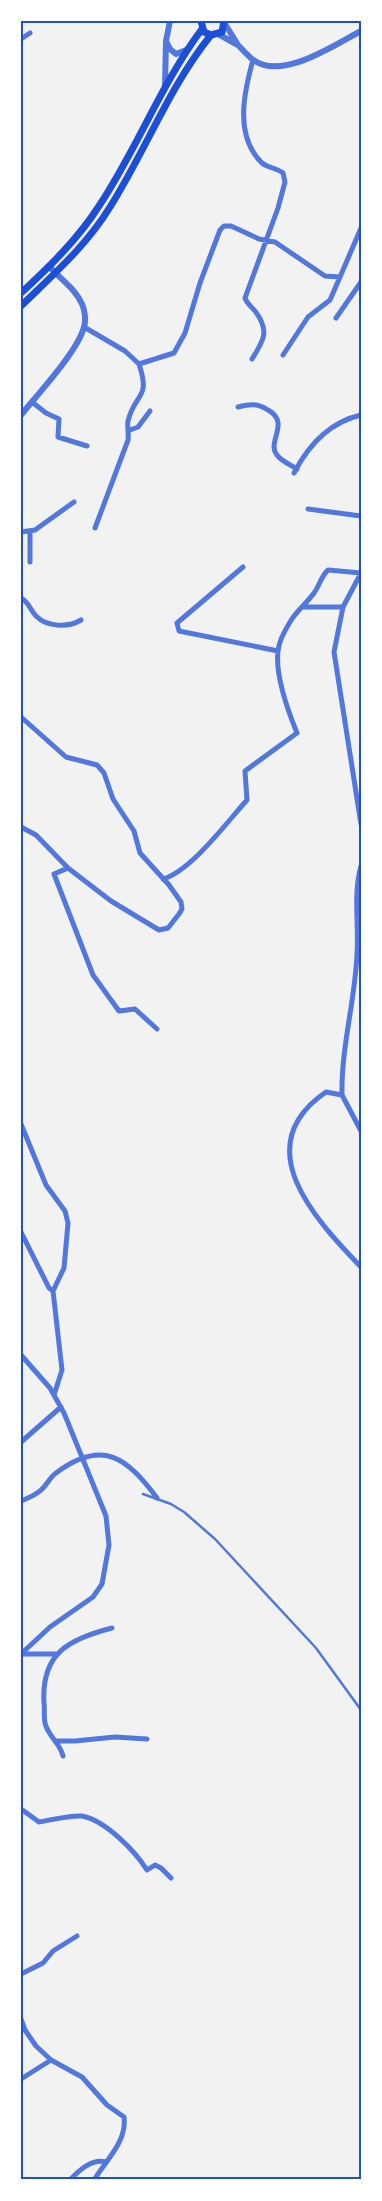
<svg xmlns="http://www.w3.org/2000/svg" width="382" height="2201" font-family="Jost,sans-serif">
<style>
.lines{fill:none;stroke-linecap:round;stroke-linejoin:round}
.service{stroke:#5277de;stroke-width:2.5}
.minor{stroke:#5277de;stroke-width:5}
.tertiary{stroke:#5277de;stroke-width:6}
.secondary{stroke:#1d4ed8;stroke-width:7}
.neatline{fill:none;stroke:#1d4ed8;stroke-width:2}
</style>
<rect width="100%" height="100%" fill="#f2f2f2"/>
<g class="lines">
<path class="service" d="M 143,1494 L 171,1504 L 184,1512 L 215,1539 L 316,1648 L 361,1710"/>
<path class="minor" d="M 21,39 L 30,33
M 336,318 L 361,282
M 84,327 L 125,351 L 139,364 L 174,353 L 185,333 L 200,283 L 220,230 L 224,226 L 231,226 L 259,239 L 275,242 L 325,276 L 340,277 L 361,228
M 283,355 L 308,317 L 330,300 L 340,277
M 252,359 C 264,340 270,331 255,311 C 251,306 247,304 245,298 L 278,208 L 285,182 L 283,173 C 277,168 268,168 262,163 C 234,136 244,92 253,60
M 32,402 L 46,413 L 59,419 L 58,437 L 87,446
M 238,407 C 250,404 257,403 268,410 C 291,423 266,442 277,455 C 281,461 291,465 297,469
M 130,430 L 138,427 L 150,411
M 294,473 C 308,446 330,422 361,415
M 308,509 L 361,516
M 95,528 L 128,440 C 129,434 127,426 128,421 C 135,392 151,400 139,364
M 21,532 L 35,530 L 74,502
M 30,562 L 30,531
M 243,567 L 177,623 L 179,631 L 278,651
M 361,573 L 343,607 L 334,652 L 361,824
M 21,598 C 29,602 30,610 36,616 C 47,627 68,628 81,620
M 302,607 L 343,607
M 21,717 L 66,757 L 97,765 L 104,773 L 113,799 L 134,831 L 140,853 L 169,885 L 181,902 L 182,909 L 179,914 L 168,928 L 159,930 L 111,901 L 68,868 L 54,874 L 93,975 L 119,1011 L 135,1009 L 157,1029
M 21,827 L 36,835 L 68,868
M 163,879 C 191,871 227,822 247,800 L 245,771 L 297,733 C 288,711 275,675 278,651 C 279,641 285,630 290,622 C 296,611 307,603 314,593 C 320,585 321,576 328,570 L 361,573
M 342,1095 C 341,1047 355,1002 357,954 C 359,924 353,895 361,866
M 21,1124 L 46,1185 L 65,1211 L 68,1223 L 64,1268 L 53,1291 L 62,1370 L 54,1395
M 361,1131 L 342,1095 L 326,1092 C 247,1146 314,1218 361,1267
M 21,1232 L 49,1288 L 53,1291
M 21,1355 L 50,1388 L 64,1413 L 106,1516 L 109,1545 L 102,1584 L 93,1597 L 50,1627 L 21,1654
M 21,1442 L 61,1407
M 21,1501 C 28,1498 36,1495 41,1490 C 47,1485 50,1477 56,1473 C 103,1438 127,1458 157,1498
M 21,1654 L 56,1654
M 55,1741 L 75,1741 L 115,1737 L 147,1739
M 63,1756 C 60,1743 50,1738 46,1726 C 43,1720 45,1710 44,1703 C 41,1653 69,1639 112,1628
M 21,1809 L 39,1822 C 52,1820 69,1815 82,1816 C 105,1820 135,1851 147,1870 L 155,1865 L 161,1868 L 171,1878
M 21,1974 L 43,1963 L 53,1951 L 77,1936
M 21,2019 L 25,2030 L 36,2046 L 51,2060 L 82,2077 L 107,2105 L 124,2117 C 127,2142 106,2160 94,2180
M 21,2079 L 51,2060
M 70,2180 C 79,2170 93,2158 106,2162"/>
<path class="tertiary" d="M 218,34 L 238,45 L 225,24
M 166,41 L 170,21
M 238,45 C 242,49 247,55 252,59 C 281,82 334,45 361,31
M 165,86 L 166,41 L 170,49 L 176,54 L 186,50
M 21,415 C 38,394 78,351 84,327 C 86,321 85,310 82,304 C 75,288 60,279 49,266"/>
<path class="secondary" d="M 201,21 L 204,32 L 211,35 L 222,32 L 224,21
M 21,293 C 50,266 78,239 99,206 C 137,149 161,84 202,29
M 21,306 C 53,275 87,245 110,207 C 146,150 169,87 211,35"/>
</g>
<rect width="382" height="2201" fill="none" stroke="#ffffff" stroke-width="45"/>
<rect x="22" y="22" width="338" height="2156" class="neatline"/>
</svg>
